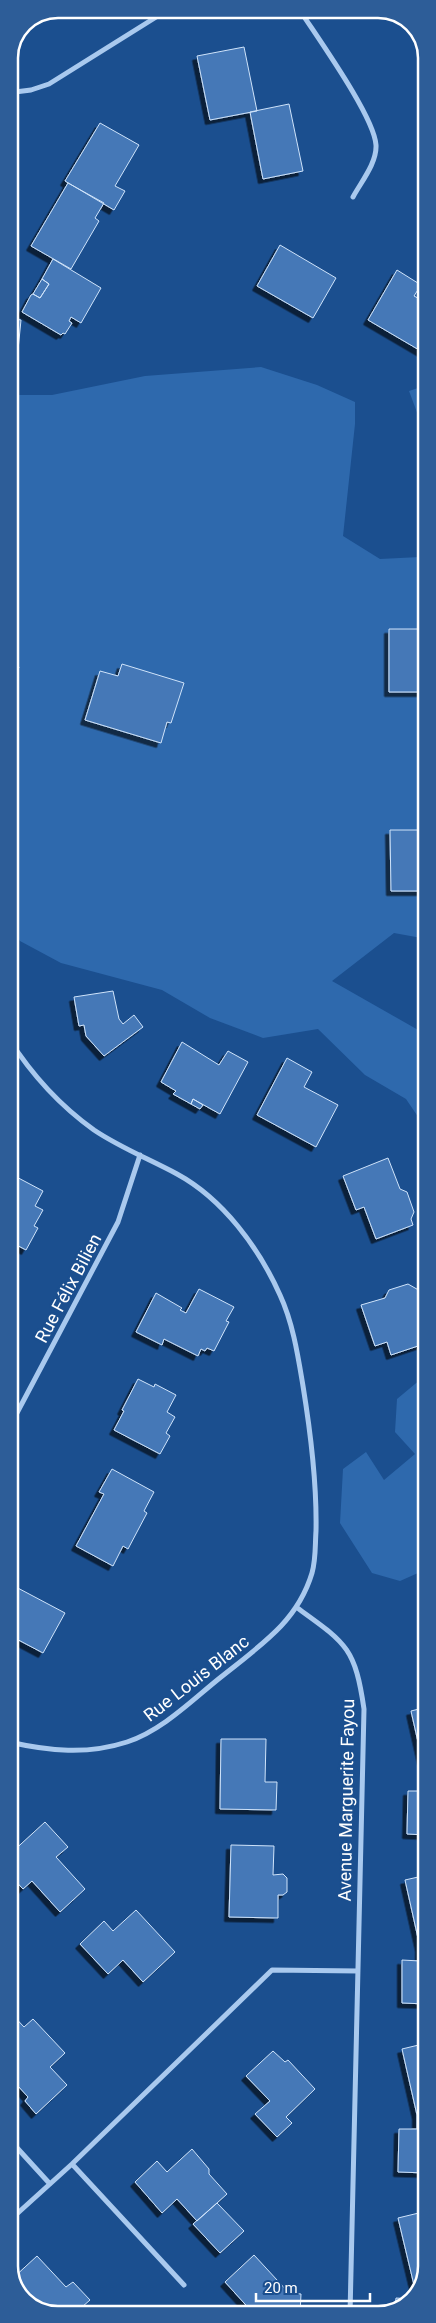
<svg xmlns="http://www.w3.org/2000/svg" width="436" height="2323" font-family="Roboto,sans-serif">
<style>
.green{fill:#2e69ad}
.building{fill:#4478b7;stroke:#cfe3fa;filter:url(#shadow)}
.lines{fill:none;stroke-linecap:round;stroke-linejoin:round}
.street{stroke:#a9c9ee;stroke-width:5}
.labels{text-anchor:middle;dominant-baseline:central;stroke-width:4.5;stroke-linejoin:round;paint-order:stroke}
.street-label{font-size:18px;fill:#fff;stroke:#1b4f8f}
.rim{fill:none;stroke:#fff;stroke-width:2.5}
</style>
<defs>
<filter id="shadow"><feDropShadow dx="-4.5" dy="4.5" stdDeviation="0" flood-color="#0009"/></filter>
</defs>
<rect width="100%" height="100%" fill="#1b4f8f"/>
<path class="green" d="M 261,367 L 317,385 L 355,402 L 355,424 L 343,536 L 380,559 L 420,557 L 427,541 L 427,939 L 394,933 L 332,981 L 427,1035 L 427,1130 L 406,1099 L 365,1075 L 318,1029 L 263,1038 L 210,1018 L 162,990 L 61,963 L 20,941 L 9,925 L 9,395 L 52,395 L 145,376 Z
M 427,385 L 427,439 L 409,391 Z
M 427,1374 L 427,1569 L 400,1581 L 372,1573 L 340,1523 L 343,1469 L 366,1452 L 384,1480 L 415,1454 L 395,1432 L 397,1399 Z"/>
<path class="building" d="M 244,47 L 257,111 L 210,120 L 197,56 Z
M 289,104 L 303,171 L 263,179 L 250,112 Z
M 100,123 L 139,145 L 115,186 L 125,191 L 114,210 L 65,181 Z
M 68,183 L 104,203 L 95,218 L 99,221 L 71,269 L 31,246 Z
M 280,245 L 336,278 L 313,318 L 257,286 Z
M 53,259 L 101,288 L 81,323 L 71,317 L 69,321 L 72,323 L 65,334 L 63,333 L 61,335 L 22,312 L 31,295 L 33,294 L 40,298 L 49,284 L 42,279 Z
M 397,270 L 421,285 L 414,296 L 427,303 L 426,354 L 368,320 Z
M 42,279 L 49,284 L 40,298 L 33,294 Z
M 9,318 L 21,320 L 16,370 L 9,370 Z
M 389,629 L 427,629 L 427,692 L 389,692 Z
M 9,636 L 19,668 L 9,671 Z
M 122,664 L 184,683 L 171,723 L 167,722 L 161,743 L 85,720 L 100,671 L 118,676 Z
M 390,830 L 427,830 L 427,891 L 391,891 Z
M 113,991 L 119,1019 L 123,1024 L 134,1015 L 143,1027 L 104,1056 L 86,1036 L 84,1025 L 79,1026 L 74,997 Z
M 182,1042 L 219,1065 L 228,1051 L 248,1062 L 220,1114 L 193,1099 L 191,1104 L 173,1094 L 176,1091 L 161,1082 Z
M 287,1058 L 312,1072 L 304,1087 L 338,1105 L 316,1147 L 257,1115 Z
M 193,1099 L 203,1105 L 200,1109 L 191,1104 Z
M 388,1158 L 400,1189 L 407,1192 L 414,1212 L 411,1219 L 413,1225 L 376,1239 L 364,1207 L 356,1210 L 343,1176 Z
M 9,1173 L 43,1191 L 35,1206 L 43,1210 L 34,1226 L 38,1228 L 26,1250 L 9,1241 Z
M 408,1284 L 422,1292 L 427,1307 L 427,1343 L 391,1355 L 387,1342 L 375,1346 L 361,1305 L 385,1298 L 389,1290 Z
M 199,1289 L 234,1307 L 226,1321 L 229,1322 L 214,1351 L 207,1348 L 205,1351 L 201,1349 L 198,1356 L 164,1339 L 162,1345 L 136,1332 L 156,1293 L 182,1308 L 180,1310 L 186,1313 Z
M 9,1293 L 14,1296 L 9,1305 Z
M 138,1379 L 154,1387 L 155,1384 L 176,1395 L 167,1412 L 175,1417 L 166,1433 L 170,1436 L 160,1454 L 114,1430 L 124,1411 L 122,1410 Z
M 112,1469 L 154,1492 L 144,1511 L 147,1513 L 128,1549 L 123,1546 L 113,1566 L 76,1546 L 104,1494 L 99,1492 Z
M 14,1586 L 65,1613 L 43,1653 L 9,1635 L 9,1595 Z
M 427,1707 L 427,1835 L 407,1834 L 408,1791 L 426,1791 L 426,1777 L 411,1711 Z
M 221,1739 L 266,1739 L 265,1782 L 277,1782 L 276,1810 L 220,1809 Z
M 45,1822 L 68,1847 L 56,1857 L 85,1889 L 60,1912 L 32,1881 L 23,1889 L 9,1874 L 9,1855 Z
M 231,1845 L 274,1846 L 273,1875 L 283,1874 L 287,1878 L 287,1892 L 283,1895 L 278,1895 L 278,1918 L 229,1917 Z
M 427,1875 L 427,2004 L 402,2003 L 402,1960 L 420,1961 L 420,1947 L 405,1880 Z
M 136,1910 L 175,1952 L 143,1982 L 123,1960 L 108,1974 L 80,1944 L 104,1921 L 113,1931 Z
M 9,2011 L 24,2027 L 33,2019 L 65,2053 L 50,2067 L 67,2085 L 36,2114 L 25,2101 L 28,2097 L 18,2086 L 13,2090 L 9,2085 Z
M 427,2043 L 427,2173 L 398,2172 L 399,2129 L 417,2129 L 417,2115 L 402,2049 Z
M 273,2051 L 285,2062 L 288,2060 L 315,2089 L 286,2117 L 292,2123 L 277,2137 L 255,2114 L 270,2101 L 246,2076 Z
M 192,2149 L 209,2169 L 209,2174 L 227,2194 L 197,2221 L 177,2199 L 162,2213 L 135,2182 L 157,2161 L 167,2172 Z
M 217,2203 L 244,2231 L 220,2253 L 193,2224 Z
M 427,2211 L 427,2266 L 413,2298 L 414,2285 L 398,2218 Z
M 254,2255 L 289,2293 L 301,2294 L 300,2314 L 254,2314 L 225,2282 Z
M 37,2256 L 66,2287 L 73,2282 L 90,2300 L 74,2314 L 52,2314 L 23,2300 L 12,2279 Z
M 396,2298 L 413,2299 L 395,2308 Z"/>
<g class="lines">
<path class="street" d="M 299,9 C 317,37 374,116 376,145 C 377,163 361,182 353,197
M 9,80 C 17,94 17,103 9,118
M 15,92 L 31,90 L 49,84 L 169,9
M 9,1039 C 32,1075 59,1105 94,1130 C 119,1147 149,1159 177,1174 C 223,1199 259,1248 280,1295 C 293,1323 298,1356 303,1386 C 311,1435 317,1482 316,1531 C 315,1545 316,1559 312,1573 C 306,1593 295,1611 281,1626 C 263,1645 241,1661 221,1677 C 192,1700 163,1730 127,1742 C 87,1755 49,1751 9,1742
M 9,1428 L 118,1222 L 140,1155
M 296,1607 C 346,1643 355,1647 364,1709 L 350,2314
M 9,2139 L 50,2184
M 72,2164 L 184,2285
M 9,2221 L 72,2164 L 272,1970 L 358,1971"/>
</g>
<g class="labels">
<g class="street-label">
<text transform="translate(68 1288) rotate(-62)">Rue Félix Bilien</text>
<text transform="translate(196 1678) rotate(-38)">Rue Louis Blanc</text>
<text transform="translate(346 1800) rotate(-89)">Avenue Marguerite Fayou</text>
</g>
</g>
<path d="M0 0H436V2323H0ZM58 18H378A40 40 0 0 1 418 58V2266A40 40 0 0 1 378 2306H58A40 40 0 0 1 18 2266V58A40 40 0 0 1 58 18Z" fill="#2d5d98" fill-rule="evenodd"/>
<path class="rim" d="M58 18H378A40 40 0 0 1 418 58V2266A40 40 0 0 1 378 2306H58A40 40 0 0 1 18 2266V58A40 40 0 0 1 58 18Z"/>
<path d="M256 2293v8h114v-8" fill="none" stroke="#ffffff" stroke-width="2.5"/>
<text x="264" y="2293" font-size="15" fill="#ffffff" stroke="#1b4f8f" stroke-width="4" paint-order="stroke">20 m</text>
</svg>
